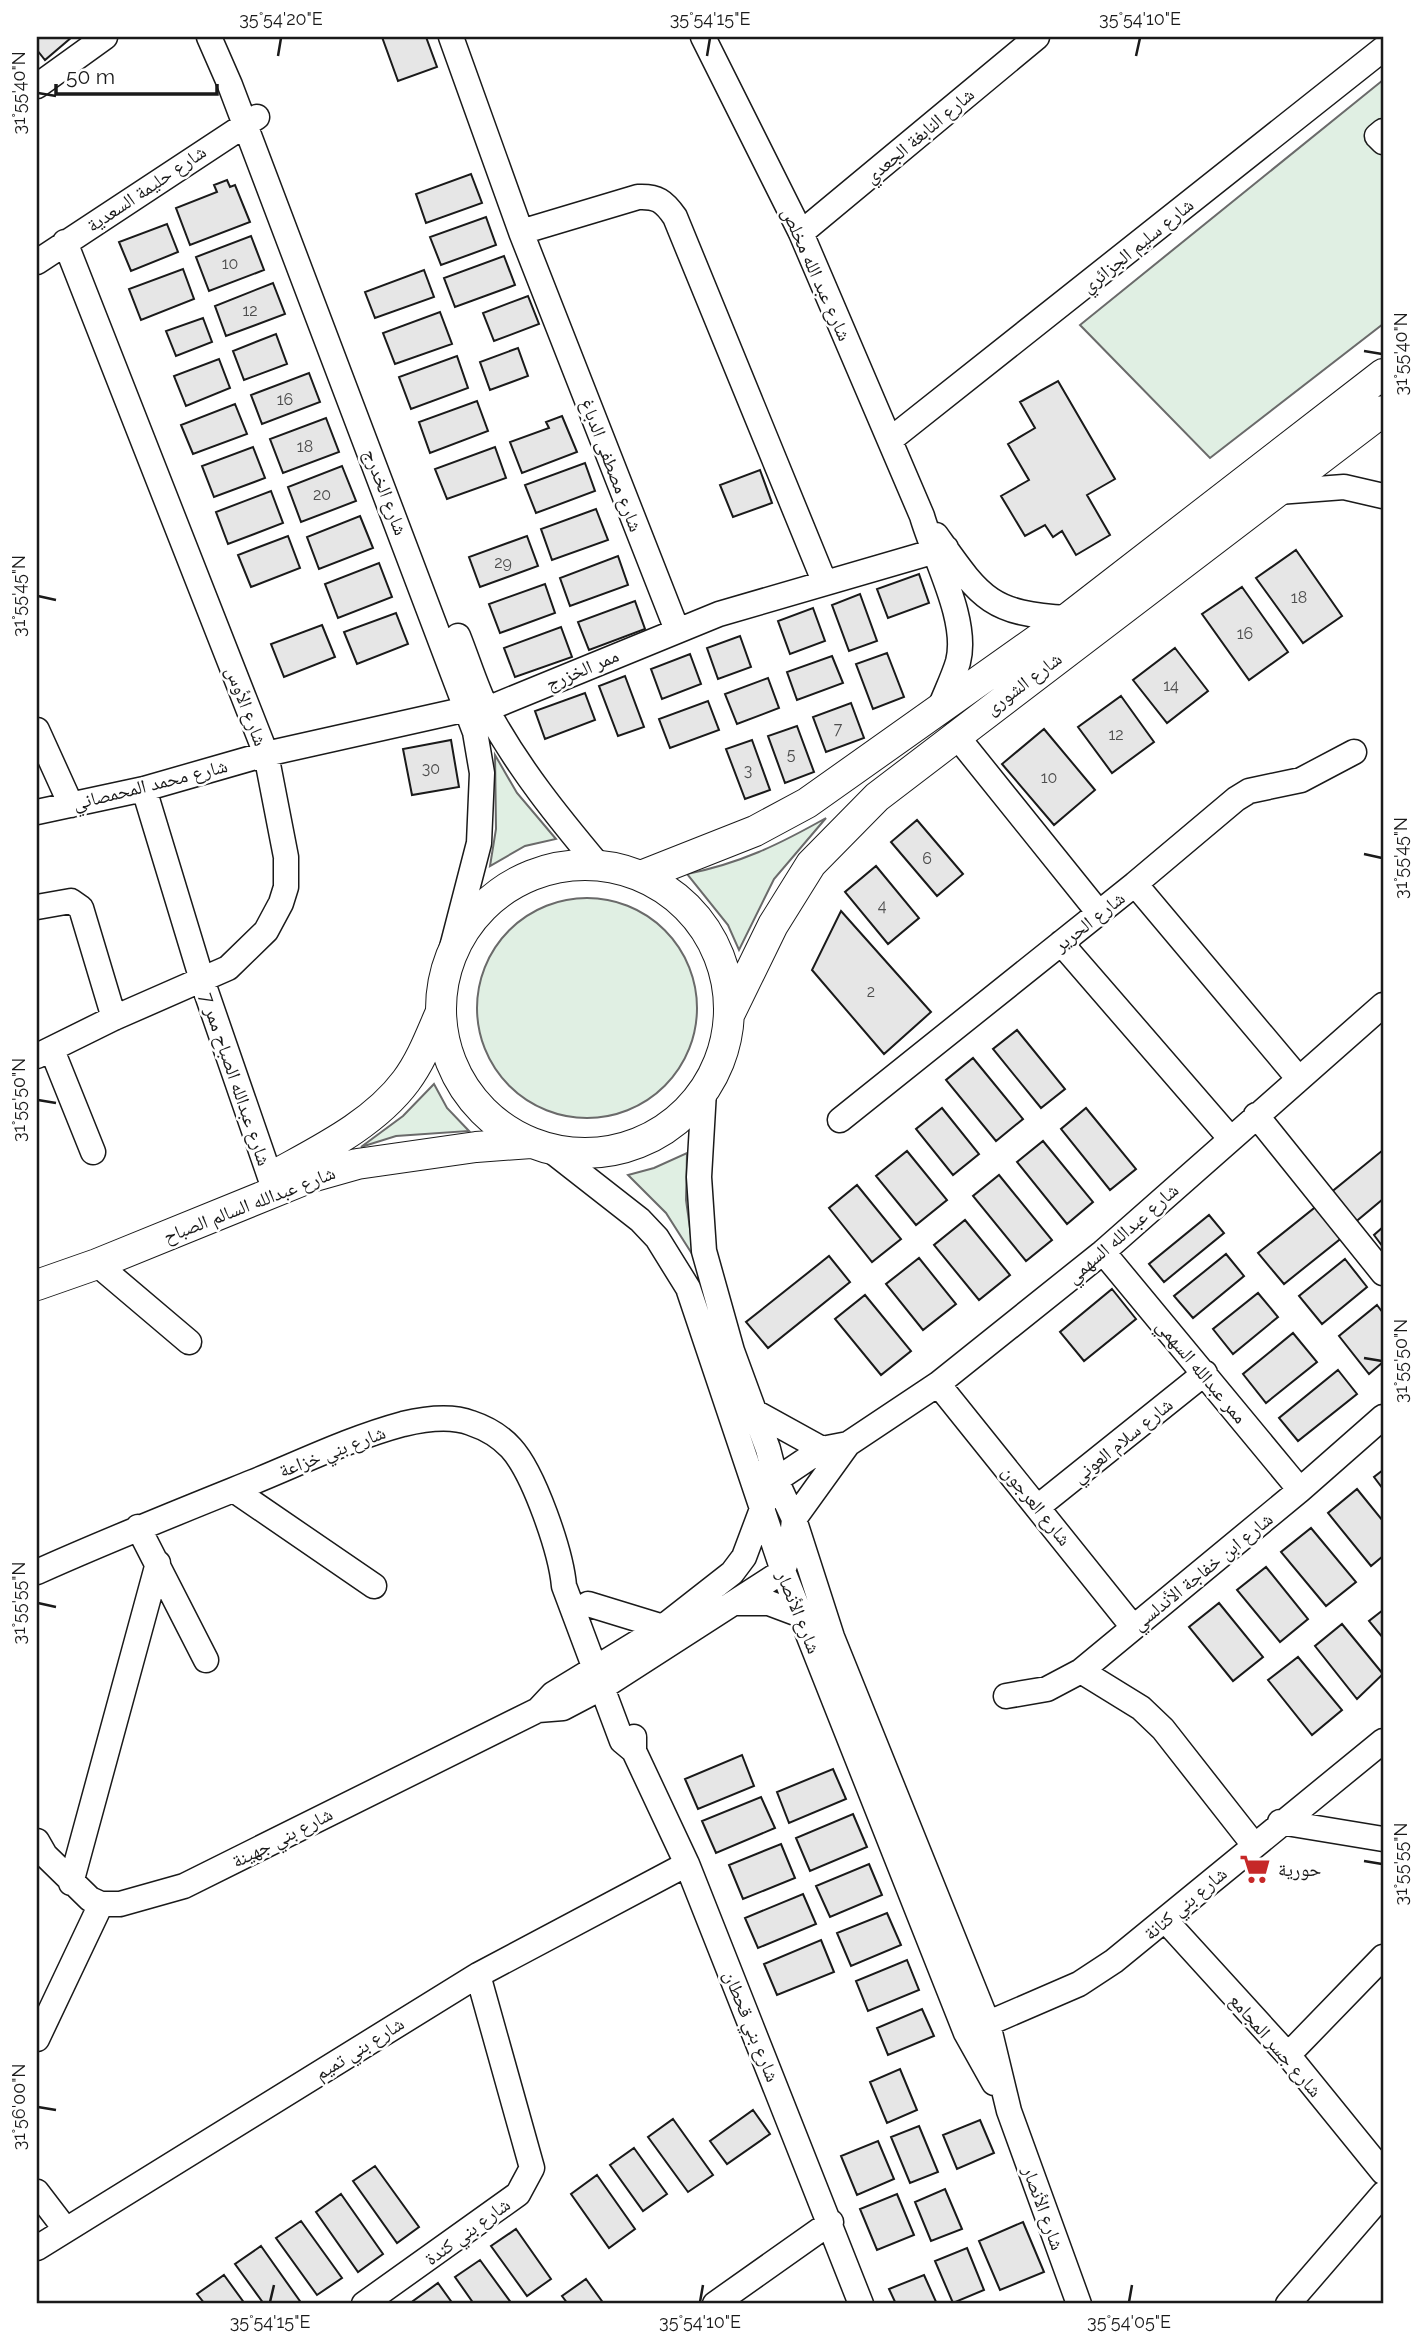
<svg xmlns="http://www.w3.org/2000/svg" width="1420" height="2341" font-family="Raleway,'Noto Naskh Arabic',sans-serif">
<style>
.green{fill:#e0efe3;stroke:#6a6a6a;stroke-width:2}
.building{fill:#e6e6e6;stroke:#1a1a1a;stroke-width:2}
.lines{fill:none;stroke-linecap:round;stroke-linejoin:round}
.minor-casing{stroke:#1a1a1a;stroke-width:27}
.major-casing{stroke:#1a1a1a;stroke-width:32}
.minor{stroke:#fff;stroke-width:24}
.major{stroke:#fff;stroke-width:30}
.ticks{fill:none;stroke:#1a1a1a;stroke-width:2.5}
.labels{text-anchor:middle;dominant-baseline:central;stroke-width:5;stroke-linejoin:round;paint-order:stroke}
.number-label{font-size:16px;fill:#4d4d4d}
.street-label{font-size:19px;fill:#1a1a1a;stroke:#fff}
.poi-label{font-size:19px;fill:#1a1a1a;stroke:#fff;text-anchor:start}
.neatline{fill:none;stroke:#1a1a1a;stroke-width:2.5}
.ticks-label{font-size:18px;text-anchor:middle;fill:#1a1a1a}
</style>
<rect width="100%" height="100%" fill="#fff"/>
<path class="green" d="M 1383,80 L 1383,324 L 1210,458 L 1080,325 Z
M 495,755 L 517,793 L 556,839 L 525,846 L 490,866 L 496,829 Z
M 826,818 L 774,879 L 739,950 L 728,925 L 687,874 C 741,863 778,845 826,818 Z
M477 1008a110 110 0 1 1 220 0a110 110 0 1 1-220 0Z
M 434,1084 L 447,1108 L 469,1131 L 396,1136 L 361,1147 L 403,1116 Z
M 687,1153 L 686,1200 L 694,1257 L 666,1213 L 628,1175 L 654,1168 Z"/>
<path class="building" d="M 37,37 L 72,37 L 45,60 L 37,50 Z
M 382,37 L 426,37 L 437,67 L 398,81 Z
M 471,174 L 482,203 L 426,223 L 416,194 Z
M 227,180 L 230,187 L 235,185 L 250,222 L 190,245 L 176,208 L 217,192 L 214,185 Z
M 486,217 L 496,245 L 441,265 L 430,237 Z
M 167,224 L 178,252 L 131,271 L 119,242 Z
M 251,236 L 264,270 L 209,291 L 196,257 Z
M 504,256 L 515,285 L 455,307 L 444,278 Z
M 183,269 L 194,299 L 141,320 L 129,289 Z
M 424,270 L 434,297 L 375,318 L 365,292 Z
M 273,283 L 285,314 L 226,336 L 215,306 Z
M 528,296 L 539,324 L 494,341 L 483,313 Z
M 440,312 L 452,344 L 395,364 L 383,333 Z
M 203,318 L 212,342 L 176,356 L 166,331 Z
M 276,334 L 287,364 L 244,380 L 233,351 Z
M 518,348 L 528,376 L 490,390 L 480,362 Z
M 457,356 L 468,388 L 411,409 L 399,377 Z
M 219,359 L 230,388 L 186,406 L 174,376 Z
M 309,373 L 320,402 L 262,424 L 251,395 Z
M 1058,381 L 1115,479 L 1087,495 L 1110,535 L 1076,555 L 1062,531 L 1053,537 L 1045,525 L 1025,536 L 1001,496 L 1029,480 L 1008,444 L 1035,428 L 1020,402 Z
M 477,401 L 488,431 L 430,453 L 419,422 Z
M 235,404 L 247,434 L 193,454 L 181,425 Z
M 562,416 L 577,452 L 522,473 L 510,442 L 549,428 L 546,422 Z
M 326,418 L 339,452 L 283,473 L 270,439 Z
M 253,447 L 265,478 L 214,497 L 202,466 Z
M 495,447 L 506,478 L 447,499 L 435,469 Z
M 585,463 L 595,491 L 536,513 L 525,485 Z
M 342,466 L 356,501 L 301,522 L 288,487 Z
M 760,470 L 772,503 L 733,517 L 720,485 Z
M 271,491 L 283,523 L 228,544 L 216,512 Z
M 596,509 L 608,540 L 552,560 L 541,529 Z
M 360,516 L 373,548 L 319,569 L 307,537 Z
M 288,536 L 300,568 L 251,587 L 238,555 Z
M 527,536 L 538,566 L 480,587 L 469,557 Z
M 1296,550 L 1342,616 L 1303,643 L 1256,578 Z
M 618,556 L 628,585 L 570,606 L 560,578 Z
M 379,563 L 392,597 L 338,618 L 325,584 Z
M 919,574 L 929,603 L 888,618 L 877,589 Z
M 545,584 L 555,613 L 500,633 L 489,604 Z
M 1242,587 L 1288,652 L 1249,680 L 1202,614 Z
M 860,594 L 877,641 L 849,651 L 832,605 Z
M 635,601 L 645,629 L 589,650 L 578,622 Z
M 813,608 L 825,641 L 790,654 L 778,621 Z
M 396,613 L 408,644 L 357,664 L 344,632 Z
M 322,625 L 335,657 L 284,677 L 271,644 Z
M 561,627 L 572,657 L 515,677 L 504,648 Z
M 740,636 L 751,667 L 718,679 L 707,648 Z
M 1175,648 L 1208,691 L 1167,723 L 1133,680 Z
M 887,653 L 904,697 L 873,709 L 856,664 Z
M 690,654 L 701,684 L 662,699 L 651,669 Z
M 832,656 L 843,683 L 797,700 L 787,672 Z
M 625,676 L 644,727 L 618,736 L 599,686 Z
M 768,678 L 779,708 L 737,724 L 725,694 Z
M 585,693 L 595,720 L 545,739 L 535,711 Z
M 1121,696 L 1154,742 L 1112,773 L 1078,727 Z
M 708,701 L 719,730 L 670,748 L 659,719 Z
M 851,703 L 864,738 L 826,752 L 813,717 Z
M 797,726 L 814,772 L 785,783 L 768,736 Z
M 1044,729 L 1095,790 L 1054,825 L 1002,764 Z
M 451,740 L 459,787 L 412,795 L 403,749 Z
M 752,740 L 770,790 L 745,799 L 726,749 Z
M 917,820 L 963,874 L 937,896 L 891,842 Z
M 876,866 L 919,918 L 888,944 L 845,892 Z
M 841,911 L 931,1012 L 884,1054 L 812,970 Z
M 1017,1030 L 1065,1089 L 1041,1108 L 993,1049 Z
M 973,1058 L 1023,1119 L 996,1141 L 946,1080 Z
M 942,1108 L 979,1154 L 953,1175 L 916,1129 Z
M 1086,1108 L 1136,1169 L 1110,1190 L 1061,1129 Z
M 1043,1141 L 1093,1202 L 1067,1224 L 1017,1162 Z
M 1383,1150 L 1383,1199 L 1353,1224 L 1329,1194 Z
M 907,1151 L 947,1200 L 916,1225 L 876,1176 Z
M 999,1175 L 1052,1240 L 1026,1261 L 973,1196 Z
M 857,1185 L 901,1239 L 872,1262 L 829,1208 Z
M 1318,1205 L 1344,1236 L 1284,1284 L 1258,1253 Z
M 1209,1215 L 1224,1233 L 1164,1282 L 1149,1264 Z
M 965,1220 L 1010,1275 L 979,1300 L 934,1245 Z
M 1383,1227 L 1383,1247 L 1374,1235 Z
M 1226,1254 L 1244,1276 L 1193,1318 L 1174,1296 Z
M 829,1256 L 850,1282 L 768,1348 L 746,1322 Z
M 919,1258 L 956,1304 L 923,1330 L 886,1284 Z
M 1345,1259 L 1367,1287 L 1322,1324 L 1299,1296 Z
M 1112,1289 L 1136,1319 L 1084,1361 L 1060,1332 Z
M 1258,1293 L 1278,1317 L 1233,1354 L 1213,1329 Z
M 865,1295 L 911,1351 L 881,1375 L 835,1319 Z
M 1377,1305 L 1383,1313 L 1383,1362 L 1369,1374 L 1339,1336 Z
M 1293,1333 L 1317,1362 L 1266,1403 L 1243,1374 Z
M 1338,1370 L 1357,1394 L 1298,1441 L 1279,1418 Z
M 1383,1470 L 1383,1489 L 1374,1477 Z
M 1357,1489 L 1383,1521 L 1383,1556 L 1371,1566 L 1328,1513 Z
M 1311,1528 L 1356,1582 L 1326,1606 L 1281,1552 Z
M 1266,1567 L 1308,1619 L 1280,1642 L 1237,1590 Z
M 1219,1603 L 1263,1657 L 1233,1681 L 1189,1627 Z
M 1383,1610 L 1383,1638 L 1369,1621 Z
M 1342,1624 L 1383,1674 L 1357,1699 L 1315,1646 Z
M 1298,1657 L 1342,1710 L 1312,1735 L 1268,1680 Z
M 742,1755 L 754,1786 L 698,1809 L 685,1779 Z
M 833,1769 L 846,1799 L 789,1823 L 777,1792 Z
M 761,1797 L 775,1828 L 716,1853 L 702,1821 Z
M 853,1814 L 867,1847 L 810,1871 L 796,1838 Z
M 781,1844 L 795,1878 L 743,1899 L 729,1865 Z
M 869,1864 L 882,1895 L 830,1917 L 816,1886 Z
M 803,1894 L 816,1924 L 758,1948 L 745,1918 Z
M 887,1913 L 901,1945 L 851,1966 L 837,1933 Z
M 821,1940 L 834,1972 L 777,1995 L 764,1964 Z
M 907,1960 L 919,1990 L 868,2011 L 856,1981 Z
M 922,2009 L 934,2036 L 888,2055 L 877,2028 Z
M 900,2069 L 917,2110 L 887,2123 L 870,2082 Z
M 753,2110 L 770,2134 L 727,2164 L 710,2141 Z
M 673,2119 L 713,2175 L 688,2192 L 648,2137 Z
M 980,2120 L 994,2153 L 957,2169 L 943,2135 Z
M 919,2126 L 938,2172 L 910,2183 L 891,2137 Z
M 878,2141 L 894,2179 L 857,2195 L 841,2156 Z
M 634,2148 L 667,2194 L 643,2211 L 610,2165 Z
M 375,2166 L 419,2227 L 397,2243 L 353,2181 Z
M 597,2175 L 635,2229 L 609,2248 L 571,2194 Z
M 945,2189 L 962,2229 L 931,2241 L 915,2202 Z
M 341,2194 L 383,2254 L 358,2272 L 316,2212 Z
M 897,2194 L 914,2235 L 877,2250 L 860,2209 Z
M 301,2221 L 342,2278 L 317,2295 L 276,2238 Z
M 1023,2222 L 1044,2272 L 1000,2290 L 979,2241 Z
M 516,2229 L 551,2279 L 527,2296 L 491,2246 Z
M 261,2246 L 302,2304 L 264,2304 L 235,2264 Z
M 967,2248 L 984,2290 L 953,2303 L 935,2261 Z
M 480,2260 L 512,2304 L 474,2304 L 455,2277 Z
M 224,2275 L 245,2304 L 205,2304 L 197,2294 Z
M 924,2275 L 937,2304 L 896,2304 L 889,2289 Z
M 586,2279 L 604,2304 L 568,2304 L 562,2296 Z
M 438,2283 L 453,2304 L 415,2304 L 413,2301 Z"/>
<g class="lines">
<g class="minor-casing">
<path id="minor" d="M 209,37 L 230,85 L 475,732 L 482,773 L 479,843 L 449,959
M 451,37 L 521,232 L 677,630
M 703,37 L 801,233 L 922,516 C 934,558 969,620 958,662 C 953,679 944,696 938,713
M 37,86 L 105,37
M 1383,131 L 1377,136 L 1383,142
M 521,232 L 638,197 C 657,196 664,201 675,217 L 824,581
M 801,233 L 1037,37
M 37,262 L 257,117
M 890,440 L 1383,49
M 1278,492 L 1344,487 L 1383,496
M 936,535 C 980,597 989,614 1068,618
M 458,636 C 468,661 476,688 488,712 C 519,769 558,817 599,866
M 487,709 L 719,614 L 946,548
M 37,730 L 71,805
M 955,734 L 1099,913
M 144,789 L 202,980 L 270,1177
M 37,812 L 144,789 L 266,754 L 467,709
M 1135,884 L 1299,1079
M 37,907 L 71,901 L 81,908 L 114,1018
M 1061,943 L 1230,1138
M 52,1050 L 93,1152
M 37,1056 L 114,1018 L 228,968 L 266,931 L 281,903 L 286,887 L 286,857 L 266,754 L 65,242
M 704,1091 L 699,1177 L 704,1251 L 732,1351 L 768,1449 L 776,1480 L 794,1519 L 832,1637 L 988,2024 L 1009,2111 L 1079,2304
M 1256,1115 L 1383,1273
M 840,1120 L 1135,884 L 1236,799 L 1249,791 L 1301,780 L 1354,752
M 548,1148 L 640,1220 L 657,1238 L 688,1288 L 783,1571 L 966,2033 L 994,2083
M 1103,1252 L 1300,1490
M 97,1264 L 189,1342
M 938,1384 L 1133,1627
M 755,1412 L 822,1449
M 234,1490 L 374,1586
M 1039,1506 L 1205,1373
M 138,1527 L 206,1660
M 37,1572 C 108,1540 181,1511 253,1482 C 302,1462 351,1438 403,1424 C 424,1419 450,1415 471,1423 C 486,1428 500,1436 511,1448 C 534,1473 561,1552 564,1586 L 622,1741 L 634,1751
M 734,1603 L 769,1603 L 801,1615
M 588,1604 L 663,1627
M 1081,1671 L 1141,1708 L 1163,1729 L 1254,1845
M 1006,1696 L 1047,1689 L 1081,1671 L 1300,1490 L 1383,1417
M 538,1710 L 563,1708 L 603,1687 L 783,1571 L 791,1547 L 794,1519 L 848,1444
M 634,1737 L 634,1751 L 687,1864 L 861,2304
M 1280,1822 L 1383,1839
M 37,1841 L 45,1855 L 90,1899 L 101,1904 L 120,1904 L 184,1886 L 538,1710 L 553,1694 L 663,1627 L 732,1573 L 744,1557 L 768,1493 L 776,1480 L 822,1449 L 848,1444 L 938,1384 L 1103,1252 L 1383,1005
M 71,1883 L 158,1563
M 1166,1921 L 1288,2055 L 1383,2172
M 975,2029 L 1079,1984 L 1114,1961 L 1383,1741
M 37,2039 L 101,1904
M 1288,2055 L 1383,1957
M 37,2192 L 66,2230
M 37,2248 L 478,1975 L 687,1864
M 364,2304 L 518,2194 L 532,2168 L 478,1975
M 715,2304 L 831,2222
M 1288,2304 L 1383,2194"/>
</g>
<g class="major-casing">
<path id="major" d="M441 1009a144 144 0 1 1 288 0a144 144 0 1 1-288 0Z
M 641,876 L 755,831 L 807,803 L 1068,618 L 1383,374
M 729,1015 L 773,925 L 811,864 L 877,797 L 1383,411
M 275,1175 C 320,1150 374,1124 406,1081 C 421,1061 430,1037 440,1014
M 37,1285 L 97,1264 L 311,1177 L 357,1164 L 476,1147 L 531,1143"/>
</g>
<use href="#minor" class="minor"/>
<use href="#major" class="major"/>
</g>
<path class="ticks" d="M 278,56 L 281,38M 707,56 L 710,38M 1136,56 L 1140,38M 38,93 L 56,96M 1364,351 L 1382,354M 38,596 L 56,600M 1364,854 L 1382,858M 38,1100 L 56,1103M 1364,1358 L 1382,1361M 38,1603 L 56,1607M 1364,1861 L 1382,1864M 38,2107 L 56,2110M 270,2302 L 274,2285M 700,2302 L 703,2285M 1129,2302 L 1132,2285"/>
<defs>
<g id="supermarket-bare" transform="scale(2.415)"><path d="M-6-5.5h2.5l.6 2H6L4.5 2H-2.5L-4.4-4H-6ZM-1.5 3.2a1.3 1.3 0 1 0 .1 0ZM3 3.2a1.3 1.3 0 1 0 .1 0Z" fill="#c62828" stroke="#fff" stroke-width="2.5" paint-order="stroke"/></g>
</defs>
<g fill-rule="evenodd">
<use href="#supermarket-bare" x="1255" y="1869"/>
</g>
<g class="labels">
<g class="number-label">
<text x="230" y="263">10</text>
<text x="250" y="310">12</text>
<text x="285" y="399">16</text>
<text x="305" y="446">18</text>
<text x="322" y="494">20</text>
<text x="503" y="562">29</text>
<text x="1299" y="597">18</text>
<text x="1245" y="633">16</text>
<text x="1171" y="685">14</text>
<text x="838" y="728">7</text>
<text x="1116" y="734">12</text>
<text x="791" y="754">5</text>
<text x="431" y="768">30</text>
<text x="748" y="770">3</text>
<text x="1049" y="777">10</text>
<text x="927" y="858">6</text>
<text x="882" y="905">4</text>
<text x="871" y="991">2</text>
</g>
<g class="street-label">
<text transform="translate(919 135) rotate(-40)">شارع النابغة الجعدي</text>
<text transform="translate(146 188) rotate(-34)">شارع حليمة السعدية</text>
<text transform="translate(1137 245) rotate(-39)">شارع سليم الجزائري</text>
<text transform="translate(817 274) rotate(66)">شارع عبد الله مخلص</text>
<text transform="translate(612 465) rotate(69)">شارع مصطفى الدباغ</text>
<text transform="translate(386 492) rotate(69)">شارع الخدرج</text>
<text transform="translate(582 669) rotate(-23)">ممر الخزرج</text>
<text transform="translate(1023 683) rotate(-37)">شارع الشورى</text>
<text transform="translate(247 706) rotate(69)">شارع الأوس</text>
<text transform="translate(150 784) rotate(-14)">شارع محمد المحمصاني</text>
<text transform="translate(1089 921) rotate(-38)">شارع الحرير</text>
<text transform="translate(236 1079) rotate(71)">شارع عبدالله الصباح ممر 7</text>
<text transform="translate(249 1204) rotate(-21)">شارع عبدالله السالم الصباح</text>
<text transform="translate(1122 1233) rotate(-41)">شارع عبدالله السهمي</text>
<text transform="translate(1202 1371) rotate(50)">ممر عبدالله السهمي</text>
<text transform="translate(1122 1440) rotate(-39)">شارع سلام العوني</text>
<text transform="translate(332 1451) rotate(-21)">شارع بني خزاعة</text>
<text transform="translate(1037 1505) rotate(51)">شارع العرجون</text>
<text transform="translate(1202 1571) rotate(-39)">شارع ابن خفاجة الأندلسي</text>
<text transform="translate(799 1612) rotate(68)">شارع الأنصار</text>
<text transform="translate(282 1837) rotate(-27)">شارع بني جهينة</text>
<text transform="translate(1185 1903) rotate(-40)">شارع بني كنانة</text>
<text transform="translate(752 2026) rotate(68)">شارع بني قحطان</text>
<text transform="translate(1276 2045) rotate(49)">شارع جسر المجامع</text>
<text transform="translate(359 2048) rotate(-32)">شارع بني تميم</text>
<text transform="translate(1044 2208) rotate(70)">شارع الأنصار</text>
<text transform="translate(467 2231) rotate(-36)">شارع بني كندة</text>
</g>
<g class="poi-label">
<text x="1278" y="1869">حورية</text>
</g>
</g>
<rect width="1420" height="2341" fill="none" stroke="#ffffff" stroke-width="77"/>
<path d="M56 84v10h161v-10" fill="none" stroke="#1a1a1a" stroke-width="3.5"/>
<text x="66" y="84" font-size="21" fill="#1a1a1a" stroke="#ffffff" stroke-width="5" paint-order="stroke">50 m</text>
<rect x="38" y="38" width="1344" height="2264" class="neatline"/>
<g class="ticks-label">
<text x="281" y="25">35°54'20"E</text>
<text x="710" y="25">35°54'15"E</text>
<text x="1140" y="25">35°54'10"E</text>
<text transform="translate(19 93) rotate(-90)" y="6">31°55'40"N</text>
<text transform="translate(1401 354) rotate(-90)" y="6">31°55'40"N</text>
<text transform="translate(19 596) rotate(-90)" y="6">31°55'45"N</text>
<text transform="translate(1401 858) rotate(-90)" y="6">31°55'45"N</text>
<text transform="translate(19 1100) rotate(-90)" y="6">31°55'50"N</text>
<text transform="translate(1401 1361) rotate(-90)" y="6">31°55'50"N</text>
<text transform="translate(19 1603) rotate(-90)" y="6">31°55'55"N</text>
<text transform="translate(1401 1864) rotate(-90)" y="6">31°55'55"N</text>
<text transform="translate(19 2107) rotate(-90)" y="6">31°56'00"N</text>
<text x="270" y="2328">35°54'15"E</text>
<text x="700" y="2328">35°54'10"E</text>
<text x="1129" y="2328">35°54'05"E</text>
</g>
</svg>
